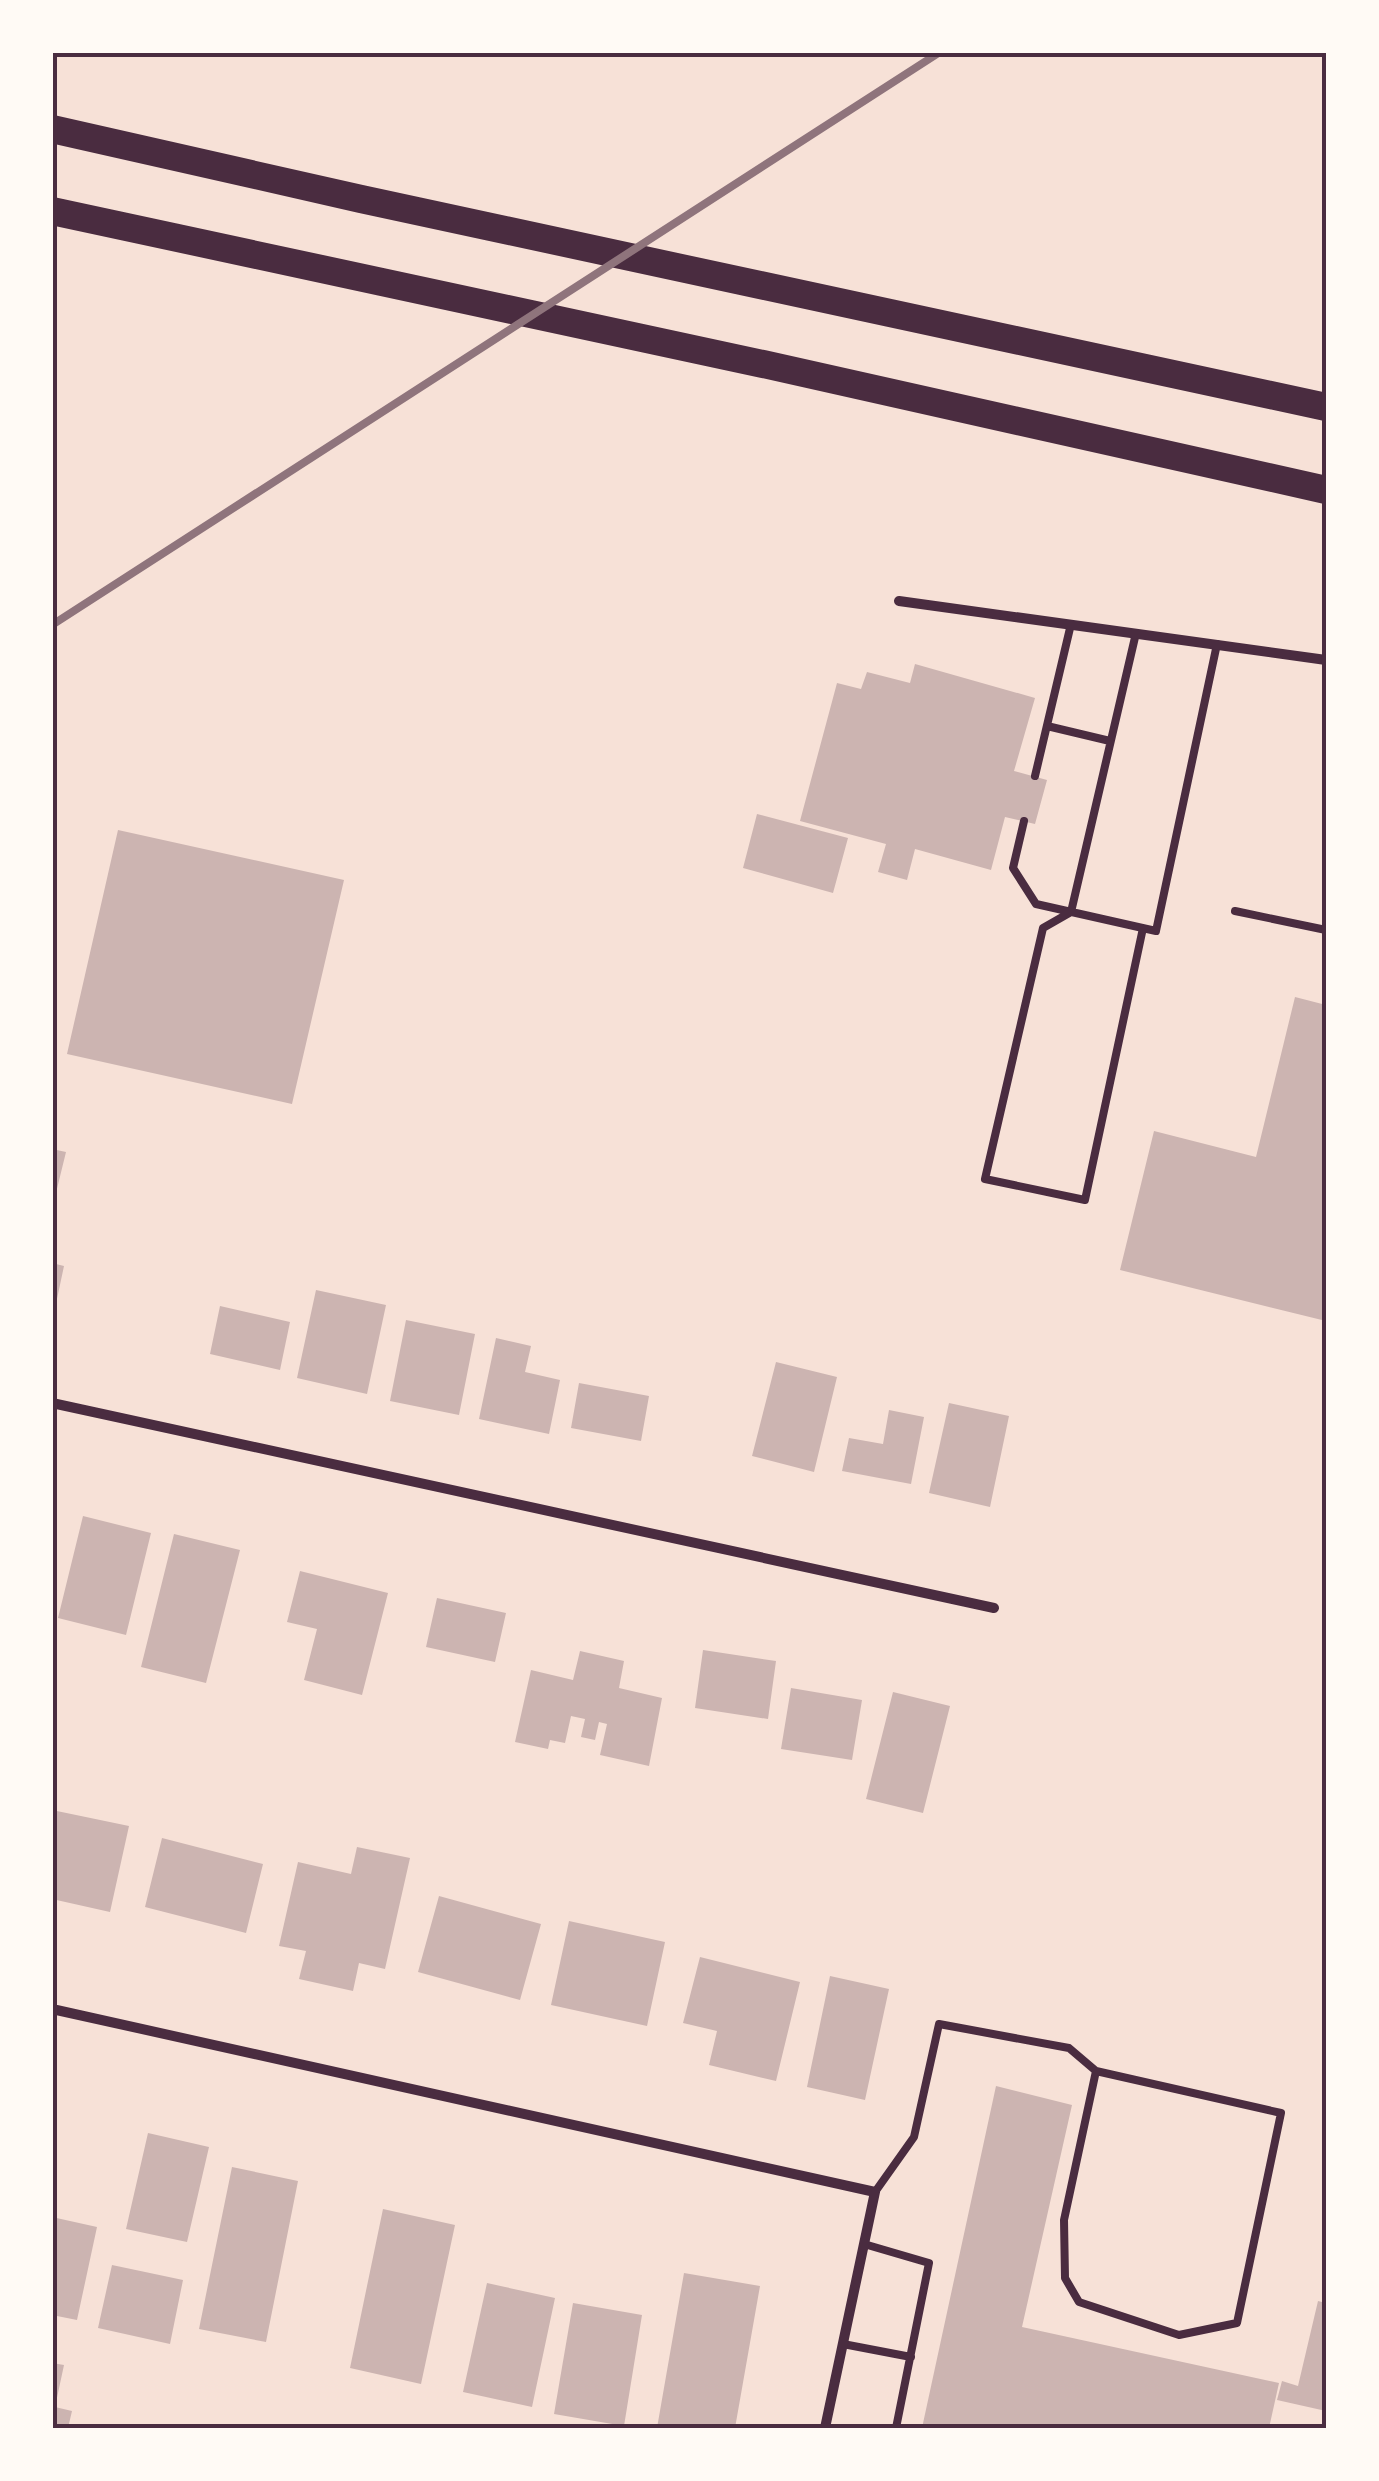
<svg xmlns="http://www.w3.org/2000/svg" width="1379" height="2481" font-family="Helvetica,sans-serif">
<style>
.building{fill:#ccb4b1}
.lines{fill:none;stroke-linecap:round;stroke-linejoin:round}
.service{stroke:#4a2c40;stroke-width:8}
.minor{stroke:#4a2c40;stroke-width:10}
.trunk{stroke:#4a2c40;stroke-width:28}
.rail{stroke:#8f747c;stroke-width:8}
.neatline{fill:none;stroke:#4a2c40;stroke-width:4}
</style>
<rect width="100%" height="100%" fill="#f7e1d7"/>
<path class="building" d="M 915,664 L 1035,698 L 1014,771 L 1047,780 L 1035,824 L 1005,817 L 991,870 L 915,849 L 907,880 L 878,872 L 886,844 L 800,821 L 837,683 L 861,689 L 867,672 L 910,683 Z
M 757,814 L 848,838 L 833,893 L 743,868 Z
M 118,830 L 344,880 L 292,1104 L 67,1054 Z
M 1295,997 L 1326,1005 L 1326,1321 L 1120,1270 L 1154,1131 L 1256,1157 Z
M 52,1149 L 66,1152 L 54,1201 L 52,1201 Z
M 52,1263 L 64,1266 L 54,1313 L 52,1313 Z
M 316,1290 L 386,1305 L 367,1394 L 297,1378 Z
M 220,1306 L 290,1322 L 280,1370 L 210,1354 Z
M 406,1320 L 475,1334 L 459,1415 L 390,1401 Z
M 496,1338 L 531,1346 L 525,1372 L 560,1380 L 549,1434 L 479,1419 Z
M 776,1362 L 837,1377 L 814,1472 L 752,1456 Z
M 579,1383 L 649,1396 L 641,1441 L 571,1428 Z
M 949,1403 L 1009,1416 L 990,1507 L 929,1493 Z
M 889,1410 L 924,1417 L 911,1484 L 842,1471 L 849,1438 L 883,1444 Z
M 83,1516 L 151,1533 L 126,1635 L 58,1618 Z
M 174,1534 L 240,1550 L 206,1683 L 141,1667 Z
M 300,1571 L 388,1593 L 362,1695 L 304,1680 L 317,1629 L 287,1622 Z
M 437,1598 L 506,1613 L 495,1662 L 426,1647 Z
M 703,1650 L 776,1661 L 768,1719 L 695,1708 Z
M 580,1651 L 624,1661 L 619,1688 L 662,1698 L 649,1766 L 600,1755 L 607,1724 L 599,1722 L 595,1740 L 581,1737 L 585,1719 L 571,1716 L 565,1743 L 550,1740 L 548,1749 L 515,1742 L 531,1670 L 573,1680 Z
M 791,1688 L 862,1700 L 852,1760 L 781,1749 Z
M 893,1692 L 950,1706 L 923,1813 L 866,1799 Z
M 52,1810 L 129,1826 L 110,1912 L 52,1899 Z
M 162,1838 L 263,1864 L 246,1933 L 145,1907 Z
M 357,1847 L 410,1858 L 385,1969 L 359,1963 L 353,1991 L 299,1979 L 306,1951 L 279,1946 L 298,1862 L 351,1874 Z
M 439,1896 L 541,1924 L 520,2000 L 418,1972 Z
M 569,1921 L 665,1942 L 647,2026 L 551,2005 Z
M 700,1957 L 800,1982 L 776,2081 L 709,2065 L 717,2031 L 683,2023 Z
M 830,1976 L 889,1989 L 865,2100 L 807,2087 Z
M 996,2086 L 1072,2105 L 1022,2327 L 1279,2383 L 1269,2428 L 922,2428 Z
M 148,2133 L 209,2147 L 187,2242 L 126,2229 Z
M 232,2167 L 298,2181 L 266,2342 L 199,2329 Z
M 383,2209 L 455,2225 L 421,2384 L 350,2368 Z
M 52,2217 L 97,2227 L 77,2320 L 52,2315 Z
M 112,2265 L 183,2280 L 170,2344 L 98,2328 Z
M 684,2273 L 760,2286 L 735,2428 L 657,2428 Z
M 487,2283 L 555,2298 L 532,2407 L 463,2392 Z
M 1318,2301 L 1326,2303 L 1326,2411 L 1277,2400 L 1282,2381 L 1298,2386 Z
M 573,2303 L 642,2315 L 624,2426 L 554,2414 Z
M 52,2363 L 64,2365 L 55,2407 L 72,2411 L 68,2428 L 52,2428 Z"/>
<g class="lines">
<path class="service" d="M 1136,633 L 1071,912 L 1043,928 L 985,1179 L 1085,1200 L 1143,928
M 1047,726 L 1110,741
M 1035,776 L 1071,624
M 1024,821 L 1013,868 L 1036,904 L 1156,931 L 1217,644
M 1235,911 L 1326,930
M 875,2192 L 914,2137 L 939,2024 L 1069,2048 L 1096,2071 L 1281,2113 L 1237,2323 L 1179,2335 L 1079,2302 L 1065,2278 L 1064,2220 L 1096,2071
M 864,2244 L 929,2263 L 896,2428
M 843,2344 L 911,2357"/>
<path class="minor" d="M 899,601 L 1326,660
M 52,1403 L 994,1608
M 52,2009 L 875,2192 L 825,2428"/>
<path class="trunk" d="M 52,129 L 361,199 L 1326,407
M 52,211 L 763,364 L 1326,490"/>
<path class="rail" d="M 52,625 L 940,52"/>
</g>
<rect width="1379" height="2481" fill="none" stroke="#fffaf5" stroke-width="110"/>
<rect x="55" y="55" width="1269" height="2371" class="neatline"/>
</svg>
